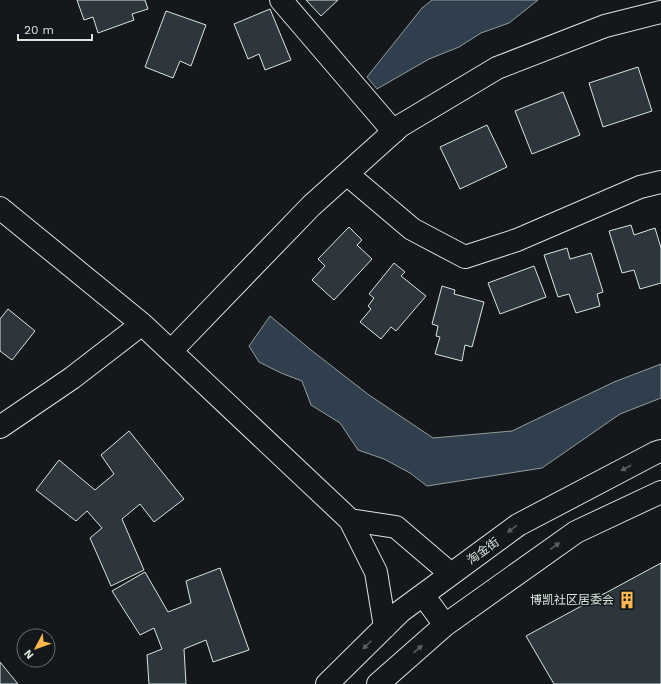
<svg xmlns="http://www.w3.org/2000/svg" width="661" height="684" font-family="'Work Sans','Noto Sans SC',sans-serif">
<style>
.water{fill:#2f3f4d;stroke:#939e99}
.building{fill:#2c363c;stroke:#d8e6dc}
.lines{fill:none;stroke-linecap:round;stroke-linejoin:round}
.minor-casing{stroke:#d8e6dc;stroke-width:24}
.minor{stroke:#14181c;stroke-width:22}
.oneway{fill:#59605f}
.labels{text-anchor:middle;dominant-baseline:central;stroke-width:3;stroke-linejoin:round;paint-order:stroke}
.street-label{font-size:12px;fill:#d8e6dc;stroke:#14181c}
.poi-label{font-size:12px;fill:#d8e6dc;stroke:#14181c;text-anchor:end}
</style>
<rect width="100%" height="100%" fill="#14181c"/>
<path class="water" d="M 432,0 L 538,0 L 509,23 L 481,33 L 459,47 L 429,59 L 377,89 L 367,77 L 422,8 Z
M 270,316 L 311,350 L 369,395 L 433,438 L 512,431 L 614,382 L 661,364 L 661,398 L 620,414 L 542,468 L 427,486 L 410,473 L 384,459 L 358,450 L 340,423 L 311,405 L 302,381 L 281,373 L 259,362 L 249,346 Z"/>
<path class="building" d="M 77,0 L 145,0 L 148,9 L 132,14 L 134,20 L 98,33 L 93,17 L 84,20 Z
M 306,0 L 338,0 L 321,16 Z
M 270,9 L 291,60 L 265,70 L 259,54 L 248,59 L 234,24 Z
M 166,11 L 206,25 L 191,66 L 180,61 L 173,78 L 145,67 Z
M 638,67 L 652,111 L 603,127 L 589,83 Z
M 563,92 L 580,135 L 532,154 L 515,111 Z
M 487,125 L 507,167 L 460,189 L 440,147 Z
M 631,225 L 634,235 L 655,228 L 661,248 L 661,283 L 640,289 L 634,270 L 622,273 L 609,231 Z
M 349,227 L 362,240 L 357,245 L 372,259 L 334,300 L 312,280 L 325,266 L 318,259 Z
M 567,248 L 570,259 L 591,253 L 603,292 L 597,294 L 600,306 L 576,313 L 569,294 L 558,297 L 544,255 Z
M 394,263 L 405,272 L 401,276 L 426,296 L 396,331 L 391,327 L 381,339 L 360,322 L 371,309 L 368,306 L 374,298 L 369,294 Z
M 534,266 L 546,297 L 500,314 L 488,283 Z
M 442,286 L 455,290 L 454,294 L 484,302 L 472,347 L 465,345 L 462,361 L 435,354 L 440,337 L 436,336 L 438,326 L 432,324 Z
M 8,309 L 35,331 L 12,360 L 0,351 L 0,319 Z
M 129,431 L 184,499 L 154,522 L 140,504 L 122,519 L 144,570 L 111,586 L 90,538 L 102,528 L 87,511 L 76,521 L 36,490 L 59,460 L 95,490 L 114,474 L 101,455 Z
M 661,563 L 661,684 L 554,684 L 526,636 Z
M 220,568 L 249,650 L 213,662 L 206,640 L 184,649 L 186,684 L 149,684 L 147,655 L 162,649 L 154,628 L 140,635 L 112,591 L 145,572 L 168,612 L 191,603 L 186,581 Z
M 0,662 L 18,684 L 0,684 Z"/>
<g class="lines">
<g class="minor-casing">
<path id="minor" d="M 281,0 L 394,132
M 347,174 L 412,229 L 465,257 L 517,240 L 640,187 L 661,182
M 0,208 L 142,324
M 171,351 L 311,206 L 400,126 L 497,68 L 605,26 L 661,12
M 0,427 L 72,378 L 142,324 L 350,520 L 376,572 L 385,627
M 350,520 L 396,527 L 451,574
M 423,595 L 445,625
M 327,684 L 401,611 L 518,525 L 655,453 L 661,451
M 378,684 L 445,625 L 576,532 L 661,492"/>
</g>
<use href="#minor" class="minor"/>
</g>
<defs><path id="oneway-solid" d="M-6-.8H1V-3.2L6.5 0L1 3.2V.8H-6Z"/></defs>
<g class="oneway">
<use href="#oneway-solid" transform="translate(626 468) rotate(152)"/>
<use href="#oneway-solid" transform="translate(512 529) rotate(144)"/>
<use href="#oneway-solid" transform="translate(555 546) rotate(-35)"/>
<use href="#oneway-solid" transform="translate(367 645) rotate(135)"/>
<use href="#oneway-solid" transform="translate(418 649) rotate(-41)"/>
</g>
<defs>
<g id="building-bare" transform="scale(1.38)"><path d="M-4-6H4V6H1V3H-1V6H-4ZM-2.5-4.3h1.7v1.8h-1.7ZM.8-4.3h1.7v1.8H.8ZM-2.5-1h1.7V.8h-1.7ZM.8-1h1.7V.8H.8Z" fill="#ffb74d" stroke="#14181c" stroke-width="2.5" paint-order="stroke"/></g>
</defs>
<g fill-rule="evenodd">
<use href="#building-bare" x="627" y="600"/>
</g>
<g class="labels">
<g class="street-label">
<text transform="translate(483 551) rotate(-36)">淘金街</text>
</g>
<g class="poi-label">
<text x="614" y="600">博凯社区居委会</text>
</g>
</g>
<g transform="translate(36 648) rotate(229)"><circle r="19" fill="#14181c" stroke="#626a69"/>
<path d="M0-3L7 15L0 10L-7 15Z" fill="#ffb74d"/>
<text y="-6" font-size="11" font-weight="bold" text-anchor="middle" fill="#d8e6dc">N</text>
</g>
<path d="M18 34v6h74v-6" fill="none" stroke="#d8e6dc" stroke-width="2"/>
<text x="24" y="34" font-size="12" fill="#d8e6dc" stroke="#14181c" stroke-width="3" paint-order="stroke">20 m</text>
</svg>
